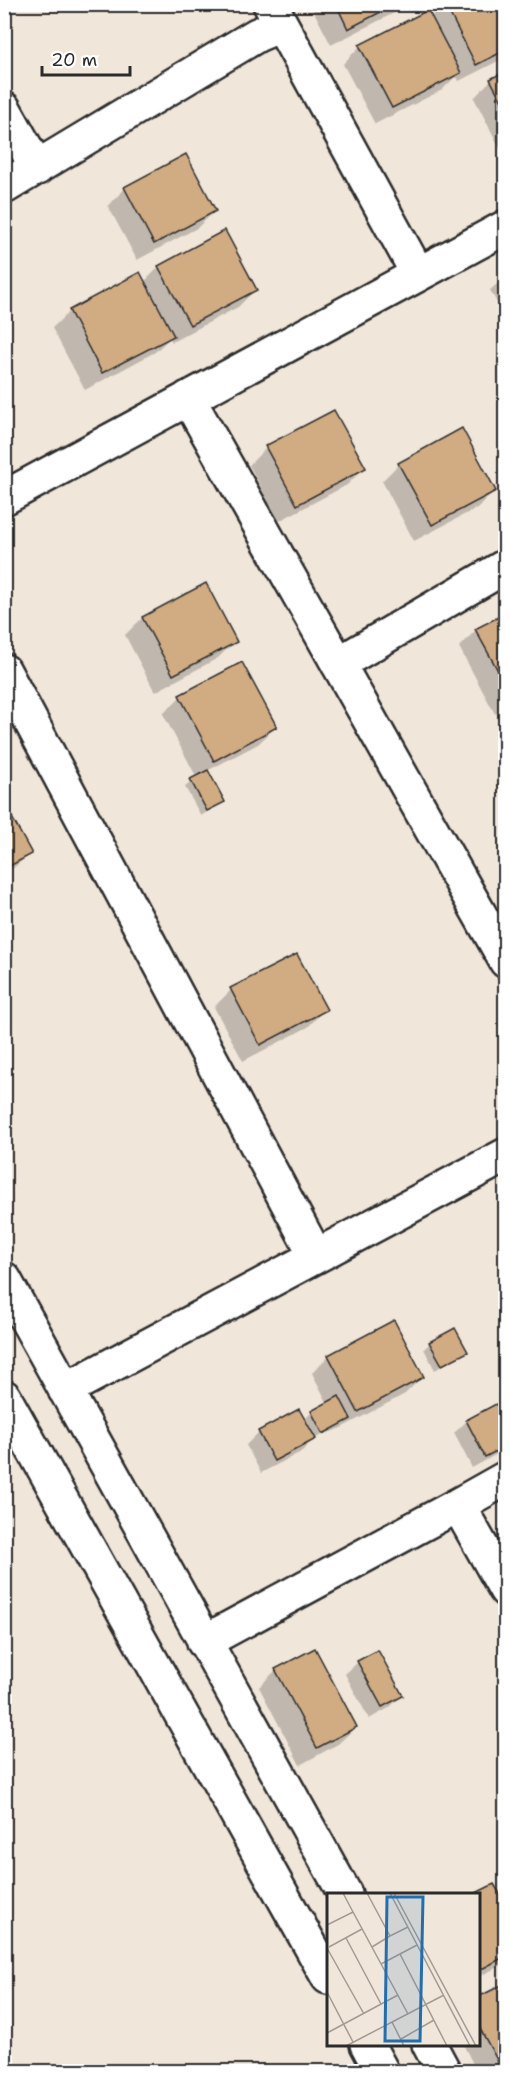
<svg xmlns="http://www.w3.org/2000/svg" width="510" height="2076" font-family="'Shantell Sans',sans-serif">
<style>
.shadow{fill:#0003}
.building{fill:#d1ac83;stroke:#2b2b2b;stroke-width:1.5}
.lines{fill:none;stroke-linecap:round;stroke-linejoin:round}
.minor-casing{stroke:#2b2b2b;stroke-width:38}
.minor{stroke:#fff;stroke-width:33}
.inset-road{fill:none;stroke:#a29b94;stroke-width:1.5}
.view{fill:#1f6fb2;fill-opacity:0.15;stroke:#1f6fb2;stroke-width:3}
.inset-edge{fill:none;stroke:#2b2b2b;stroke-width:3}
</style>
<rect width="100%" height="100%" fill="#f1e6da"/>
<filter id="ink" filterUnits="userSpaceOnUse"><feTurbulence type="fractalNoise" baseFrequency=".0167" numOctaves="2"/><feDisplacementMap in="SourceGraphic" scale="12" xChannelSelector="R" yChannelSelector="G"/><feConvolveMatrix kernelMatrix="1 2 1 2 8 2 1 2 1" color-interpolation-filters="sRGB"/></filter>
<g filter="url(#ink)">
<path class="shadow" d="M 310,4 L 404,4 L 398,11 L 331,45 Z
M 444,4 L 506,4 L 506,57 L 459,81 L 456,76 L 442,90 L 375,124 L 343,64 L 360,46 L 430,18 Z
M 506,73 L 506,158 L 505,158 L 474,98 L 491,80 Z
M 125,188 L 215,211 L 197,228 L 137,260 L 108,206 Z
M 159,267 L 255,290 L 238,307 L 172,342 L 170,338 L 155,352 L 85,390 L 52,328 L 70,311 L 144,282 Z
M 506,276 L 506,313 L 503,314 L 490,290 Z
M 266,448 L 364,468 L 347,485 L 279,521 L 249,465 Z
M 399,464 L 494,491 L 477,508 L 414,541 L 382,481 Z
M 205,585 L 235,641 L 218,658 L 155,692 L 125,635 L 142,618 Z
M 506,614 L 506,708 L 495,714 L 459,647 L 476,630 Z
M 180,697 L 276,727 L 258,744 L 207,771 L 224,801 L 201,816 L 185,787 L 197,778 L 163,714 Z
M 4,806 L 30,854 L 4,876 Z
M 231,990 L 325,1009 L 308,1027 L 243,1061 L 214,1007 Z
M 430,1343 L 466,1352 L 435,1370 L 424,1349 Z
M 329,1356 L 422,1377 L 405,1394 L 341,1428 L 315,1438 L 301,1452 L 261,1473 L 246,1445 L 259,1432 L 304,1420 L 312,1412 L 328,1404 L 312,1373 Z
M 467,1421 L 506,1425 L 506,1449 L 472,1468 L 454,1433 Z
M 358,1662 L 401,1696 L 389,1708 L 369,1719 L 345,1674 Z
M 276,1670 L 356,1727 L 338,1744 L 300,1765 L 259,1687 Z
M 494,1886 L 506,1908 L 506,1963 L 478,1977 L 477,1894 Z
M 506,1984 L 506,2072 L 477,2072 L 463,2044 L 478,2044 L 478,1999 Z"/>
<path class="building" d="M 336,4 L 396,4 L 348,29 Z
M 445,4 L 506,4 L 506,50 L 476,65 Z
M 428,10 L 461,73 L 392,108 L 359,45 Z
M 506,71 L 506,109 L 490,79 Z
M 186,154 L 216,211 L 154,244 L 124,187 Z
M 225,230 L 257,290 L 190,325 L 158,266 Z
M 140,272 L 174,336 L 102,373 L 69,310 Z
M 334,410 L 366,468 L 297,505 L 265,446 Z
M 462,428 L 496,491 L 432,525 L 398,463 Z
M 206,583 L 237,642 L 173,675 L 142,617 Z
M 506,613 L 506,685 L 475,629 Z
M 242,662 L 277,727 L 214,761 L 179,695 Z
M 208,770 L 225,802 L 207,811 L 190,779 Z
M 4,803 L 32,854 L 4,869 Z
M 297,954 L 327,1010 L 260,1045 L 230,988 Z
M 394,1320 L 424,1377 L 358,1412 L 328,1355 Z
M 455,1328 L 468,1352 L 442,1365 L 429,1342 Z
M 339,1396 L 351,1419 L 323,1434 L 311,1411 Z
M 496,1404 L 506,1422 L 506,1446 L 485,1457 L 466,1420 Z
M 299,1409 L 316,1439 L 274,1461 L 258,1431 Z
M 315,1648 L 357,1727 L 317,1748 L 275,1669 Z
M 378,1650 L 403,1696 L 382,1707 L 357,1661 Z
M 494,1884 L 506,1904 L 506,1956 L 478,1971 L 478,1894 L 474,1894 Z
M 506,1983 L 506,2065 L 501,2067 L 478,2025 L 478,1997 Z"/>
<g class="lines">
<g class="minor-casing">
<path id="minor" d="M 270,4 L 418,274
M 4,109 L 37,168
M 4,187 L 257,35 L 281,25
M 188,398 L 506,961
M 4,498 L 506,227
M 338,664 L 506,566
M 4,671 L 316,1256
M 4,1279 L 345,1894
M 65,1390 L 506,1155
M 4,1397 L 328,1977
M 458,1505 L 506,1478
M 204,1642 L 458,1505 L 506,1590
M 367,2044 L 382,2072
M 429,2044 L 444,2072"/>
</g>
<use href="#minor" class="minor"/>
</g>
</g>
<g transform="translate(327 1893)">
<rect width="153" height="153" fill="#f1e6da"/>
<path class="inset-road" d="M 16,0 L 26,19M 40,0 L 63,43 L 81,34M 63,0 L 143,153M 67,0 L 149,153M 0,32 L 26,19 L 81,121M 19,45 L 54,111M 2,54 L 35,36M 45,54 L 63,43M 0,55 L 37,121M 73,61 L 120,153M 54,71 L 90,52M 0,99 L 26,149M 65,129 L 77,153M 0,140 L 71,102M 74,146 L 107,127M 19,153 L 117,102"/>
<path class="view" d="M 60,4 L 96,4 L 93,148 L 58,148 Z"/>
<rect width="153" height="153" class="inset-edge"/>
</g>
<rect width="510" height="2076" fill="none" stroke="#fff" stroke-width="24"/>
<rect x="12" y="12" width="486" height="2052" fill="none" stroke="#2b2b2b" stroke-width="2" filter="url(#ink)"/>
<path d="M42 66v9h88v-9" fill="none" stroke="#2b2b2b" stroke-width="3"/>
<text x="51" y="66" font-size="18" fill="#2b2b2b" stroke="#ffffff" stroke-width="4.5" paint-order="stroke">20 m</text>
</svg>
